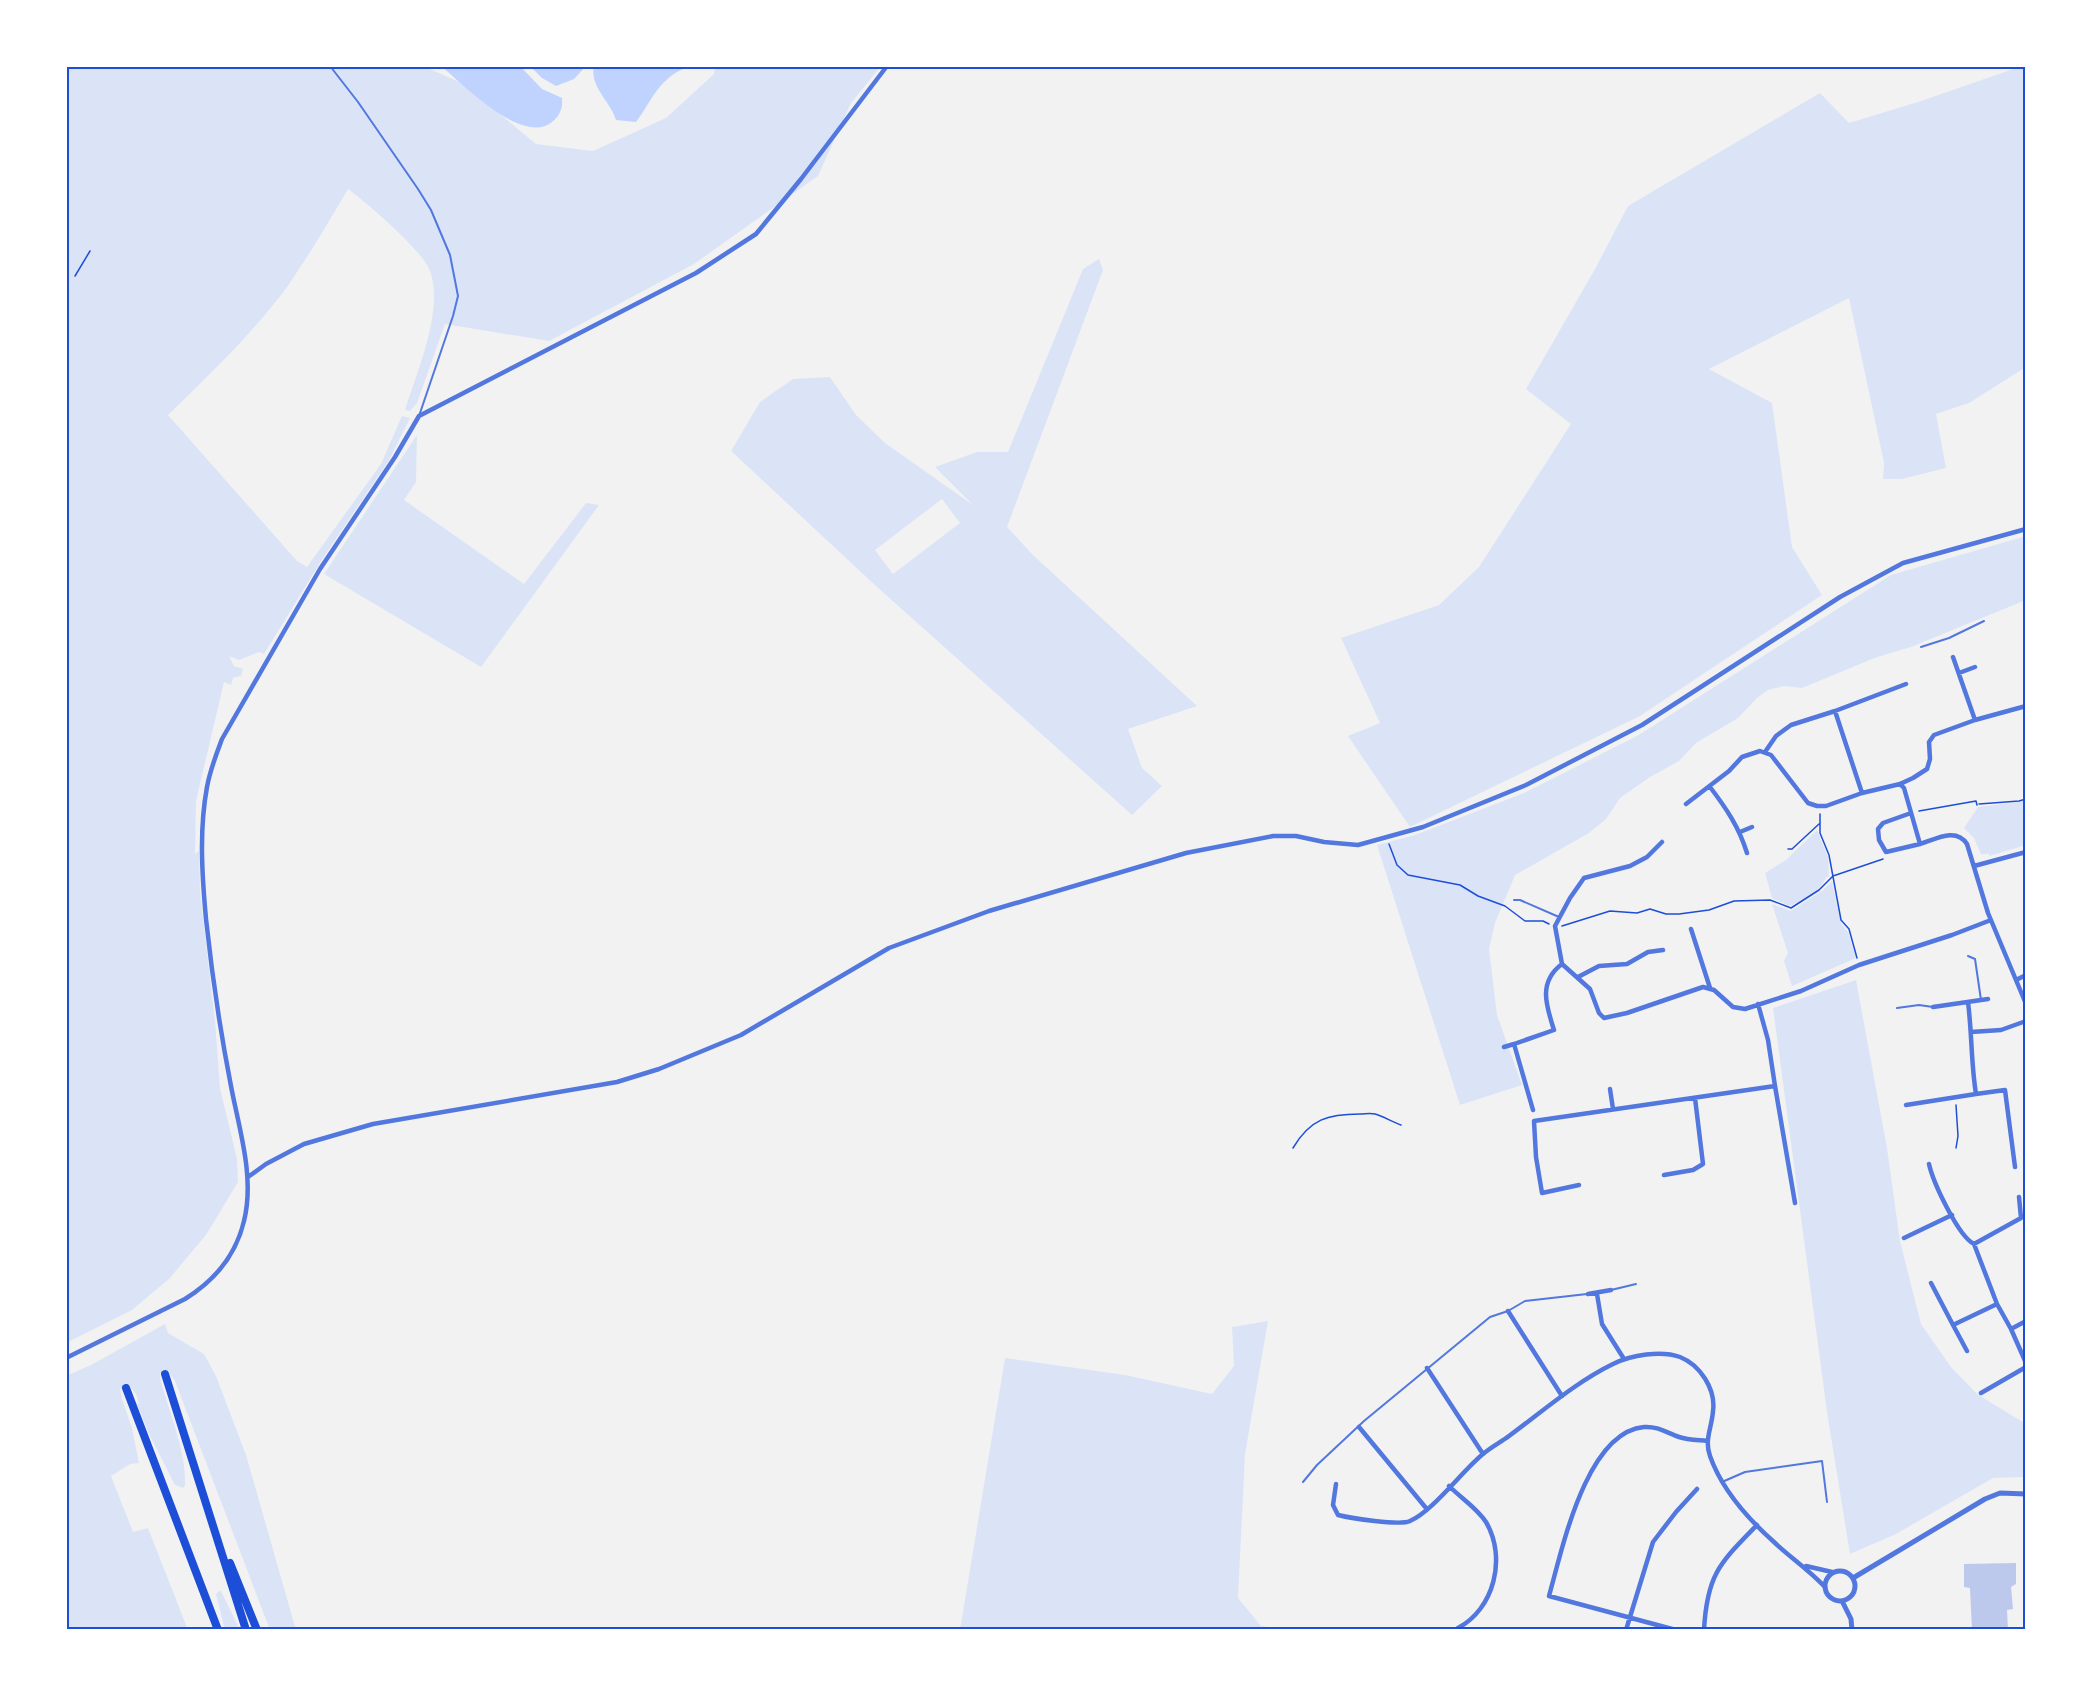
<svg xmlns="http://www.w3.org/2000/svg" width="2092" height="1696" font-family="'Zilla Slab',serif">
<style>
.green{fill:#dbe4f7;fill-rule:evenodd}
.water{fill:#bfd3fe}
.building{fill:#bdc9ec}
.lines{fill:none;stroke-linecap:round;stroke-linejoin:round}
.path{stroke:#1d4ed8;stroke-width:1.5}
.service{stroke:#5277de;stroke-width:2}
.minor{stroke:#5277de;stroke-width:4.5}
.tertiary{stroke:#5277de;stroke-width:5}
.trunk{stroke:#1d4ed8;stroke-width:8}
.neatline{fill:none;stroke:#1d4ed8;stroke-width:2}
</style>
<rect width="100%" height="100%" fill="#f2f2f2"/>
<path class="green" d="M 66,66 L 423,66 L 464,84 L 536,144 L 593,151 L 666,118 L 714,74 L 715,66 L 881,66 L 851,103 L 818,176 L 694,264 L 549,341 L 445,324 L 417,403 L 410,411 L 405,410 C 417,371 444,311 430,271 C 423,251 367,203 348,189 C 329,222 309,255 287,287 C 254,332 208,376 168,415 L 297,561 L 307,567 L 381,464 L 402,416 L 410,418 L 388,462 L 323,558 L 264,654 L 259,652 L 239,660 L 229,656 L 234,666 L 243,669 L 241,676 L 233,678 L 231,685 L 224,682 L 196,801 L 195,854 L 199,851 L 200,892 L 215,1021 L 220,1088 L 237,1159 L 238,1182 L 206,1235 L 169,1279 L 132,1310 L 66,1343 Z
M 2022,66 L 2026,66 L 2026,367 L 1969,403 L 1936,414 L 1946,468 L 1902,479 L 1883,479 L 1884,463 L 1849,298 L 1709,369 L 1772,403 L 1792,547 L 1822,595 L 1640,716 L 1410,827 L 1348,736 L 1380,723 L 1341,638 L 1439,605 L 1479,567 L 1571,424 L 1526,389 L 1595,269 L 1628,206 L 1820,93 L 1849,123 L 1918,102 Z
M 1099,259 L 1103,270 L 1007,527 L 1033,555 L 1197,706 L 1128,729 L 1142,768 L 1162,786 L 1132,815 L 876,586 L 731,451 L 760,402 L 793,379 L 830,377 L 856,415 L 885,443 L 973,505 L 935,467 L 977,452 L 1008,452 L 1083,269 ZM 942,499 L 960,523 L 893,574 L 875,550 Z
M 417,435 L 416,482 L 404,500 L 524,584 L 586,503 L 599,505 L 481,667 L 324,574 Z
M 2026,536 L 2026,600 L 1911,647 L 1877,657 L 1802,688 L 1784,686 L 1768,690 L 1757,698 L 1738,718 L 1696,743 L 1679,761 L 1650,777 L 1620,798 L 1606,819 L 1589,833 L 1515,875 L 1495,923 L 1489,949 L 1497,1015 L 1522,1085 L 1460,1105 L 1377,845 L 1415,835 L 1524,793 L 1637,736 L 1891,575 Z
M 2026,801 L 2026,845 L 1989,856 L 1989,854 L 1981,854 L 1974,838 L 1964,828 L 1978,807 Z
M 1817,830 L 1828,857 L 1829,877 L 1826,877 C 1822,891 1801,902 1789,906 L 1772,898 L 1765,873 L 1786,860 Z
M 1832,881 L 1841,923 L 1848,932 L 1856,958 L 1792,986 L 1784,961 L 1788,953 L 1772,904 L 1791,911 L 1823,890 Z
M 1856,980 L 1887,1148 L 1900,1241 L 1921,1324 L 1951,1367 L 1977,1394 L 2026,1424 L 2026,1477 L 1993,1478 L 1896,1534 L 1850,1554 L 1827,1412 L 1773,1008 Z
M 1268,1321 L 1245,1454 L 1238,1598 L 1261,1626 L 1292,1630 L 960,1630 L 1005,1358 L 1125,1375 L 1212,1394 L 1234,1366 L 1232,1327 Z
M 165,1324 L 168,1333 L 204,1354 L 216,1376 L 246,1455 L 296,1630 L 270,1630 L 175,1381 L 167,1370 L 160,1373 C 160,1385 165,1393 168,1405 C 176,1430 186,1459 185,1485 L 183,1488 L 175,1485 L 149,1434 L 137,1404 L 139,1403 L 136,1394 L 127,1383 L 120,1389 L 122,1399 L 132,1428 L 139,1463 L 130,1464 L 111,1476 L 133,1532 L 148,1528 L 188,1630 L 70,1630 L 66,1628 L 66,1376 L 91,1365 Z
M 219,1591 L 221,1591 L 240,1630 L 225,1630 L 216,1594 Z"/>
<path class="water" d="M 441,66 L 520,66 L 542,89 L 562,98 C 563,108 560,116 552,122 C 522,146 463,84 441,66 Z
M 530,66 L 586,66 L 574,79 L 556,86 L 542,78 Z
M 594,66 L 685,66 L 683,69 C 657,81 652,101 636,122 L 616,120 C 611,102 589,86 594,66 Z"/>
<path class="building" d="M 2016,1563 L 2016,1584 L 2011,1587 L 2013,1609 L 2007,1610 L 2008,1630 L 1972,1630 L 1970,1588 L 1964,1587 L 1964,1564 Z"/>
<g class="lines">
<path class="path" d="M 75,276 L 90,251
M 1979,804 L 2019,801 L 2026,799
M 1919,811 L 1976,801 L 1977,805
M 1820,814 L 1820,833 L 1829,855 L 1841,920 L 1849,929 L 1857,958
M 1389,844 L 1397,865 L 1408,875 L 1460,885 L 1478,896 L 1505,906 L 1525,921 L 1543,921 L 1549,924
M 1788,849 L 1792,849 L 1819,824
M 1562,926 L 1610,911 L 1637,913 L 1650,909 L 1666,914 L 1679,914 L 1709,910 L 1734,901 L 1770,900 L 1791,908 L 1819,890 L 1833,876 L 1883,859
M 1293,1148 C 1310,1119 1328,1114 1360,1114 C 1365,1114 1370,1113 1375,1114 C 1383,1116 1392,1122 1401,1125
M 1956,1148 L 1958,1136 L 1956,1105"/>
<path class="service" d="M 330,66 L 358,102 L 418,189 L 431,210 L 450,255 L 458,296 L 453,316 L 419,416
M 1921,647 L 1949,638 L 1984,621
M 1514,900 L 1520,900 L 1559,917
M 1968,956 L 1975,959 L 1981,1000
M 1897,1008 L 1919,1005 L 1933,1007
M 1611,1290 L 1636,1284
M 1303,1482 L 1317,1465 L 1364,1421 L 1490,1317 L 1508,1311 L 1525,1301 L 1587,1294
M 1722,1482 L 1745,1472 L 1822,1461 L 1827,1502"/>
<path class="minor" d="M 1953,657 L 1975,720
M 1959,673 L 1975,667
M 1835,711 L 1862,793
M 1765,752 L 1776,736 L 1791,725 L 1835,711 L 1906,684
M 1900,784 L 1904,788 L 1920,844 C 1936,839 1956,827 1967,844 L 1988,913 L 2026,1004
M 1710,787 C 1726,808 1739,827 1747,853
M 1686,804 L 1729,771 L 1742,757 L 1760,751 L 1771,755 L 1808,803 L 1817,806 L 1826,806 L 1862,793 L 1900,784 L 1913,778 L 1927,769 L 1930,759 L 1929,742 L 1934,735 L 1975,720 L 2026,706
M 1911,813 L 1883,823 L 1878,829 L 1879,840 L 1886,852 L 1920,844
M 1740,832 L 1752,827
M 1662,842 L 1647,857 L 1630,866 L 1584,878 L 1570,898 L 1555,926 L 1562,964 L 1590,989 L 1599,1013 L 1604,1018 L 1627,1013 L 1703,987 L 1714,990 L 1733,1007 L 1745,1009 L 1801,991 L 1859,965 L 1952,935 L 1991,920
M 1974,866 L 2026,852
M 1691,929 L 1710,988
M 1578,977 L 1599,966 L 1627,964 L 1648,952 L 1663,950
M 2016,980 L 2026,975
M 1968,1002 C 1972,1033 1971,1064 1976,1094 L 2005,1090 L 2015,1167
M 1933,1007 L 1988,999
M 1971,1032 L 2001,1030 L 2026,1021
M 1504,1047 L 1514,1044
M 1775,1086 L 1795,1203
M 1610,1089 L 1613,1109
M 1906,1105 L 1976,1094
M 1533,1110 L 1514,1044 L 1554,1030 C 1546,1005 1538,982 1562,964
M 1929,1164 C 1933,1182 1958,1236 1974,1244 L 1997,1304 L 2011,1329 L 2026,1321
M 1664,1175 L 1693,1170 L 1703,1164 L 1695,1098
M 248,1177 L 266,1164 L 304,1144 L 373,1124 L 617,1082 L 659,1069 L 741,1035 L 889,948 L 989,911 L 1186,853 L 1273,836 L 1296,836 L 1324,842 L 1358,845 L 1423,827 L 1526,785 L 1642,725 L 1840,597 L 1903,563 L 2026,529
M 1579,1185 L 1542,1193 L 1536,1157 L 1534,1121 L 1775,1086 L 1768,1040 L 1758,1004
M 1904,1238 L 1952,1215
M 1974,1244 L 2021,1218 L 2019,1197
M 1931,1283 L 1953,1325
M 1588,1294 L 1611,1290
M 1597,1294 L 1602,1324 L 1624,1359
M 1508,1311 L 1562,1396
M 2011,1329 L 2026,1363
M 1967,1351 L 1953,1325 L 1997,1304
M 66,1358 L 185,1299 C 214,1281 236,1255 244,1221 C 255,1177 239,1129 231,1086 C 220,1030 212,975 206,919 C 202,875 199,830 207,787 C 210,770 216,755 222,739 L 320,569 L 395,457 L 419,416 L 696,273 L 756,234 L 801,179 L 887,66
M 1427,1368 L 1483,1454
M 1981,1393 L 2026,1367
M 1359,1427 L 1426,1508
M 1336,1484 L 1333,1505 L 1338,1515 C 1350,1518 1400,1526 1410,1521 C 1433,1511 1462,1471 1483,1454 C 1491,1447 1501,1442 1509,1436 C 1543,1411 1576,1382 1613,1364 C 1631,1355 1661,1350 1680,1357 C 1700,1365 1716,1389 1713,1411 C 1712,1427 1704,1440 1710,1456 C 1722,1490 1747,1518 1774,1542 C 1791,1558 1809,1570 1825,1587
M 1449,1486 C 1461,1498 1477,1508 1486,1522 C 1507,1558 1494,1609 1458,1628
M 1806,1566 L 1832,1572
M 1626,1630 L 1653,1542 L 1676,1512 L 1697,1489
M 1676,1630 L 1549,1596 C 1562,1550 1586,1432 1644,1427 C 1658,1426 1667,1433 1679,1437 C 1688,1440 1698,1440 1707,1441
M 1704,1630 C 1707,1574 1720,1563 1757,1525"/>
<path class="tertiary" d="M1825 1586a15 15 0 1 1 30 0a15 15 0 1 1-30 0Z
M 1853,1578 L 1985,1499 L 2000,1493 L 2026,1494
M 1842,1601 L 1851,1619 L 1852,1630"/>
<path class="trunk" d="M 165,1374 L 246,1630
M 126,1388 L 218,1630
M 230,1563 L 257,1630"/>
</g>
<rect width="2092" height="1696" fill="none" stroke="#ffffff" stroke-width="135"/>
<rect x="68" y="68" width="1956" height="1560" class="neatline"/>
</svg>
